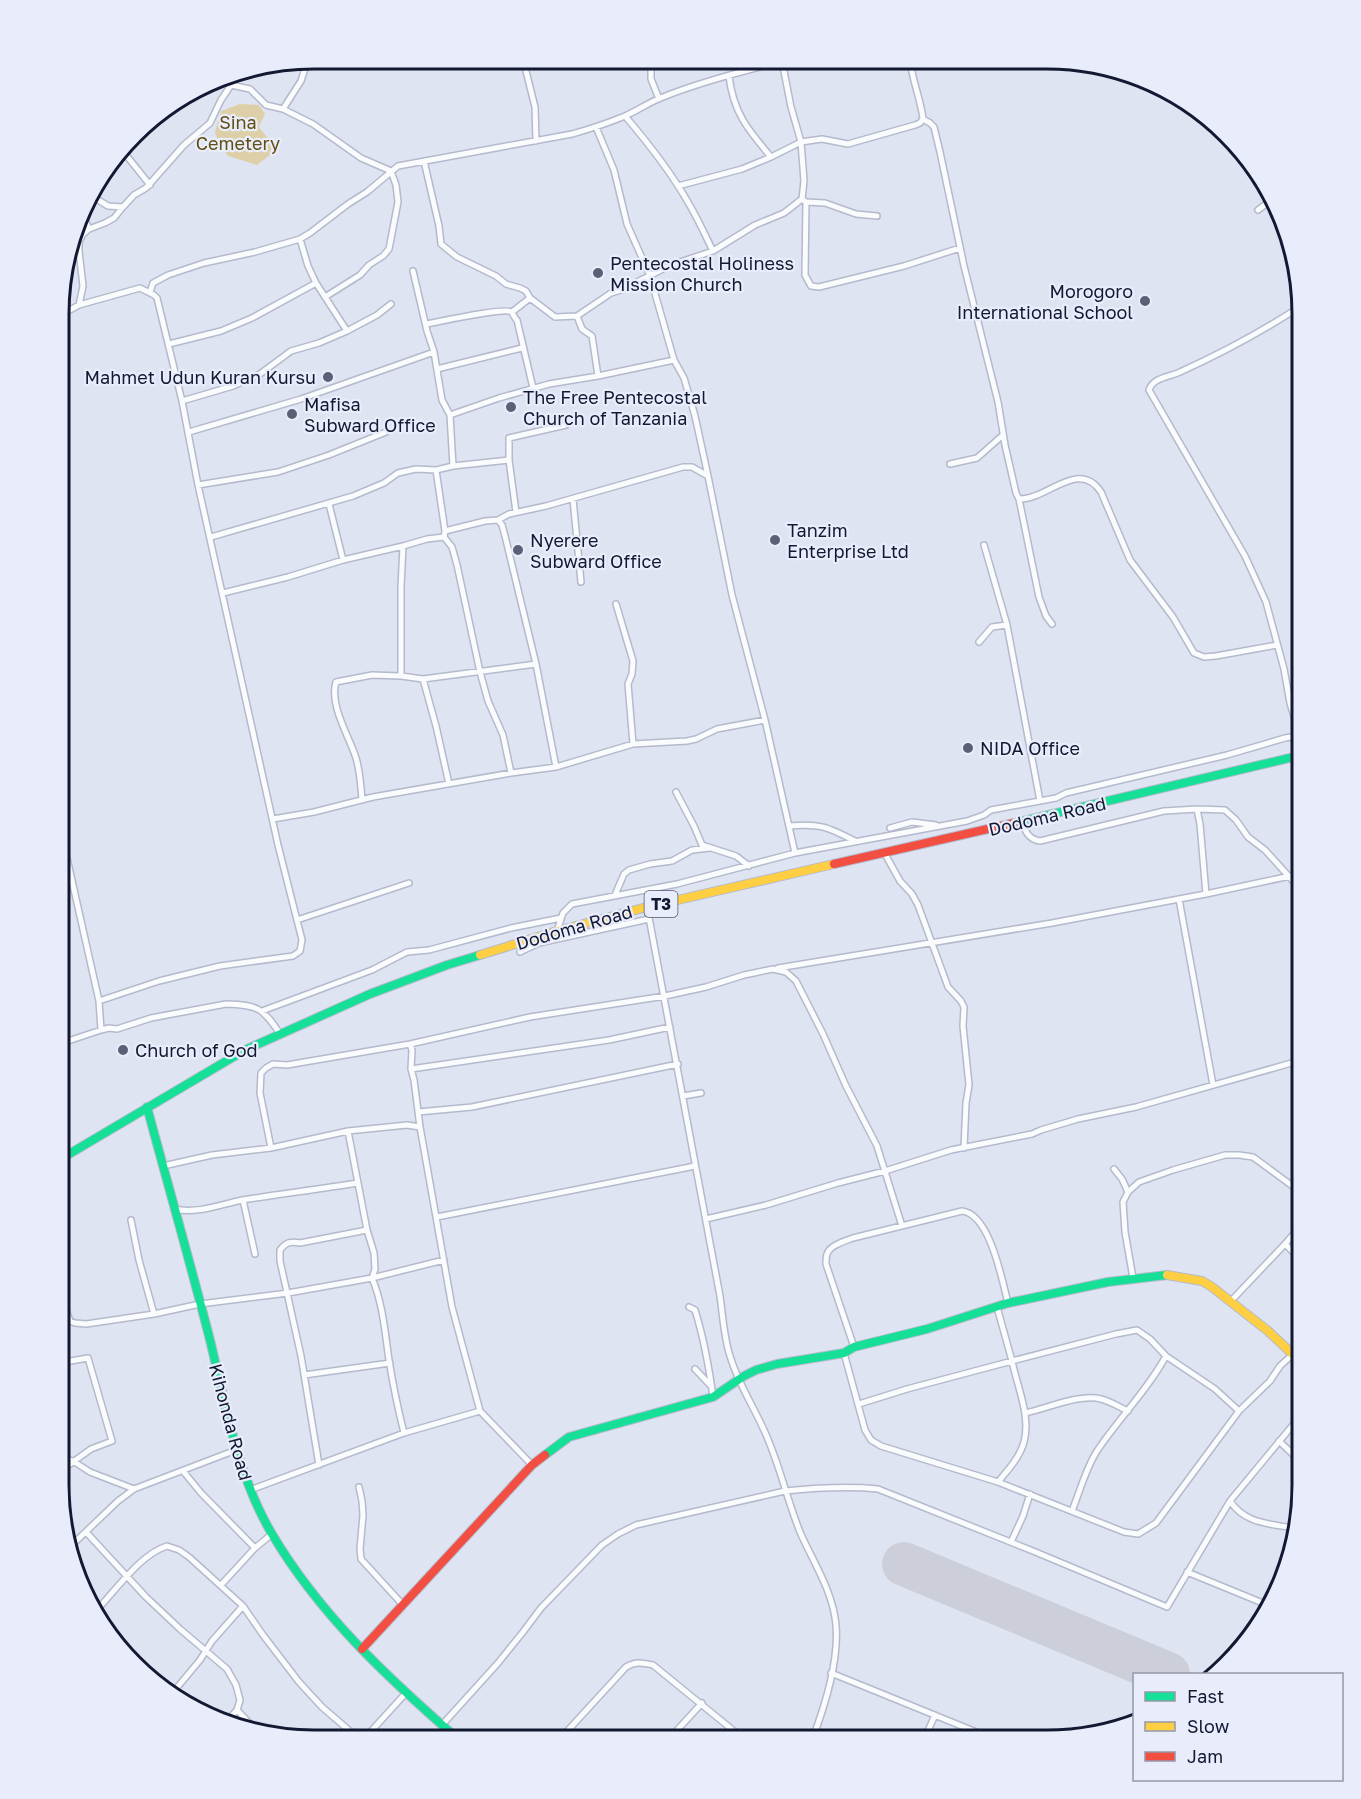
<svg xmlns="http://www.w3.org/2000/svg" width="1361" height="1799" font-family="'Golos Text',sans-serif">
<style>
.green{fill:#ddd0a8}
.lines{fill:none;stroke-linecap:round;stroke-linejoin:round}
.runway{stroke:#cccfd9;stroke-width:44}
.street-casing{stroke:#b4bacc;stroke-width:8}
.fast-casing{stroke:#b4bacc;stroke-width:10}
.slow-casing{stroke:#b4bacc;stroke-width:10}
.jam-casing{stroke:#b4bacc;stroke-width:10}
.street{stroke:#fafbfd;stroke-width:5}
.fast{stroke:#16e098;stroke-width:8}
.slow{stroke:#ffcf43;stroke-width:8}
.jam{stroke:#f24e42;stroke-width:8}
.poi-dot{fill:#5a6076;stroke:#e9edfb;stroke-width:2}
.labels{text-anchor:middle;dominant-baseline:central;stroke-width:4.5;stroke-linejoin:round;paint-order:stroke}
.shield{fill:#e9edfb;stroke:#53596e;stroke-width:1.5}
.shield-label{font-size:16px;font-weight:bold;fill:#131932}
.park-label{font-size:18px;fill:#614e11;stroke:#e9edfb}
.poi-label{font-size:18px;fill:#131932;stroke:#e9edfb;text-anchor:start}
.street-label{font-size:18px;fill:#131932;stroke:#e9edfb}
.rim{fill:none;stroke:#131932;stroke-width:3}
</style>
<rect width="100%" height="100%" fill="#dfe4f3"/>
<path class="green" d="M 240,104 L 259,105 L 265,114 L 259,126 L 260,129 L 273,144 L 270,155 L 257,165 L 228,156 L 220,146 L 215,132 L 221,111 Z"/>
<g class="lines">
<path class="runway" d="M 904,1564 L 1168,1674"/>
<g class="street-casing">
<path id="street" d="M 527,59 L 526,71 L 535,107 L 536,141
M 651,59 L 651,79 L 659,99
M 910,60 C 912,80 921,100 923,119
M 782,61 L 791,107 L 801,142 L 804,181 L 802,199 L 806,202 L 805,275 L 811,286 L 819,287 L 904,266 L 960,248
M 729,76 C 733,112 748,130 771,157
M 218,80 L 231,85 L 250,89 L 266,105 L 283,109 L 313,124 L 361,158 L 391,171 L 396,185 L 398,202 L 389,249 L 383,256 L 369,265 L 360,275 L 325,297
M 283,109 L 301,81 L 308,59
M 625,116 C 649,144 671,172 689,204 C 698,219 705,235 713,251
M 923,119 L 930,123 L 934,127 L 940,152 L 964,266 L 998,402 L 1005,445 L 1016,493 L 1019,499 C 1047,500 1079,458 1101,492 L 1130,560 L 1173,617 L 1194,653 L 1204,657 L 1216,656 L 1277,645
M 596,127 L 614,170 L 627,224 L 650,276 L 674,360 L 684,378 L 695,416 L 708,476
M 122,150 L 150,185
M 424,161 L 439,226 L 441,244 L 457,257 L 496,276 L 506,284 L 520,288 L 526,291 L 530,298 L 555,317 L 577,316 L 611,293 L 621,290 L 671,265 L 713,251 L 755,225 L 784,213 L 802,199
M 678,186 L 742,169 L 771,157 L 801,142 L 822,139 L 848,144 L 915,125 L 920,123 L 923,119
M 90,195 L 108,206 L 123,207
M 806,202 L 825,203 L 856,214 L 877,216
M 1258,210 L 1274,198
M 77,231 L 89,229 L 83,215
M 300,239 L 308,266 L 316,283 L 347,331
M 413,271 L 427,331 L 434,352 L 442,400 L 450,415 L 499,398 L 549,384 L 598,376 L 674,360
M 150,292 L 153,283 L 168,275 L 204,263 L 255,252 L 300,239 L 310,233 L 348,204 L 367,192 L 398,166 L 572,134 C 590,129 608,123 625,116 C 636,111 647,104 658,99 C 700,82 744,71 787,60
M 79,305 L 83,286 L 79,251 L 79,242 L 83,234 L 89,229 L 105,223 L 114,218 L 123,207 L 134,195 L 146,188 L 184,145 L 210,123 L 221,100 L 231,85
M 61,312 L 68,311 L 79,305 L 140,288 L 154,295 L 157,298 L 182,401 L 198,485 L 278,845 L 302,940 L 300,951 L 293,956 L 220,966 L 159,981 L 99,1001
M 512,312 L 530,298
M 577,316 L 582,329 L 592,336 L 598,376
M 426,324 C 438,322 505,307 512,312 C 512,313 516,320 517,320 L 533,388
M 169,344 L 221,331 L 252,318 L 316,283
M 437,369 L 522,348
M 182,401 L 233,386 L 260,374 L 291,351 L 319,343 L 347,331 L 377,315 L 391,304
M 450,415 L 453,466
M 189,432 L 301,399 L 434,352
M 509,460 L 516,512
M 950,464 L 977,458 L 1003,435
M 436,470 L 445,531
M 198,485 L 278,472 L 329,455 L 386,432
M 573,499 L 581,582
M 1019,499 L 1039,597 L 1046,616 L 1052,624
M 329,504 L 343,560
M 498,520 L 509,514 L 546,506 L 683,467 L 692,467 L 708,476 L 732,595 L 765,720 L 795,853
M 211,537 L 353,496 L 384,483 L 398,473 L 416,469 L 436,470 L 453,466 L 509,460 L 509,438 L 566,425
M 444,537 L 452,547 L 457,565 L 480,672 L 488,701 L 503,735 L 511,773
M 403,546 L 401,587 L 401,676 L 423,679 L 536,664
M 223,593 L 288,577 L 343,560 L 403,546 L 427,539 L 444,537 L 445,531 L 485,521 L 498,520 L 502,525 L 505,536 L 536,664 L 556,767
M 616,604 L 633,661 L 632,674 L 628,684 L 633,744
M 1007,625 L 1040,801
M 979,642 L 992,627 L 1007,625 L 984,545
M 423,679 L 436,726 L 449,784
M 1300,736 L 1290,703 L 1284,669 L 1266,602 L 1245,556 L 1149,390 C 1153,377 1170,377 1180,372 C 1222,353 1263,331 1301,306
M 676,792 L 694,826 L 702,845 L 736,856 L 749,866
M 362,800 C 361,786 360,771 356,758 C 349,736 329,705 336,682 L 372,675 L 401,676
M 1197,809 L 1200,824 L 1206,894 L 1179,899 L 1213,1085
M 273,819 L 314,812 L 373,797 L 511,773 L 556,767 L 633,744 L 687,741 L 696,739 L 717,729 L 765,720
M 1022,821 C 1025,831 1028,839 1040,841 L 1164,811 L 1197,809 L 1225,810 L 1236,820 L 1248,837 L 1265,850 L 1302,891
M 789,826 C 819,823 828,827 855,841
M 60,827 L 99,1001 L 101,1030 L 109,1028 L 117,1029 L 151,1018 L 226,1004 C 258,1005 263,1008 280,1034
M 890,828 L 912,822 L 936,825
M 885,854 L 900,881 L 912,894 L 918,905 L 948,987 L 961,1001 L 964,1007 L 963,1026 L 969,1085 L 966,1103 L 964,1148
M 1206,894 L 1290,876
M 615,895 L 624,874 L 629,870 L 650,864 L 672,861 L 692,850 L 710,848
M 647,907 L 720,1296 C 723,1317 724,1340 731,1359 C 740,1388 758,1413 769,1442 C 781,1471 788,1502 800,1532 C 813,1562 833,1591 836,1625 C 839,1661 825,1706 812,1740
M 297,920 L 409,883
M 557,931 L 563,913 L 572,904 L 677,884 L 795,853 L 967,821 L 984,815 L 991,810 L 1056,798 L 1066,793 L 1227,755 L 1285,738 L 1302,735
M 520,952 L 539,943 L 649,919
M 778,968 L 1052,923 L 1179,899
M 262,1011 L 372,970 L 407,952 L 429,950 L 511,928 L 561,918
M 59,1044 L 101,1030
M 410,1044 L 412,1050 L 411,1069 L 414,1080 L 420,1127 L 452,1307 L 480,1411 L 532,1465
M 411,1069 L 609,1040 L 670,1027
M 683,1096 L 701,1093
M 418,1112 L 472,1107 L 678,1064
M 348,1131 L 367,1230 L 374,1253 L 375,1269 L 372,1278 C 383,1304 385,1333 389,1360 C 393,1385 398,1409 404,1433
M 271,1148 L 260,1093 L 261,1073 L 266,1068 L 273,1064 L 287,1065 L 410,1044 L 530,1017 L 665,996 L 706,987 L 744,975 L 773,969 L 786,972 L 796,981 L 823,1034 L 846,1086 L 877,1146 L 902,1226
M 163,1166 L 212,1155 L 271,1148 L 348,1131 L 407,1125 L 420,1127
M 1114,1169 L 1122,1179 L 1128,1192
M 243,1200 L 255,1254
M 174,1209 C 198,1214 219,1205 242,1200 C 281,1194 320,1189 358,1183
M 437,1217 L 695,1166
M 706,1219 L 766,1205 L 838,1183 L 885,1171 L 951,1150 L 1032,1134 L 1041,1130 L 1078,1119 L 1136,1107 L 1302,1060
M 131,1220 L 139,1260 L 154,1314
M 1285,1244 L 1302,1261
M 1133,1278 L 1125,1232 L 1123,1202 L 1128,1192 L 1139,1182 L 1173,1170 L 1225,1155 L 1239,1155 L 1253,1157 L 1302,1193
M 59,1281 L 62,1299 L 70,1321 L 75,1323 L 86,1324 L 154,1314 L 200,1304 L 288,1293 L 372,1278 L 444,1260
M 1231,1301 L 1285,1244 L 1302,1224
M 689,1307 L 695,1310 C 704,1339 709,1367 713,1397
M 997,1307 L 1012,1361 L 1116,1334 L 1137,1330 L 1150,1339 L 1166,1356
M 854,1347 L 826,1264 C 826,1260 826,1257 827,1254 C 830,1245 845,1241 853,1238 L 962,1211 C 990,1214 1002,1280 1008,1303
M 844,1353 L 865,1430 L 871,1440 L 881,1446 L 998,1482 L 1124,1532 L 1138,1534 L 1156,1523 L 1239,1411 L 1270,1381 L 1280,1366 L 1292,1355
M 695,1369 L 711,1386
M 304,1375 L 390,1363
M 859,1404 L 907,1389 L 1012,1361 C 1017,1386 1031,1416 1024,1442 C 1020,1457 1008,1470 998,1482
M 1025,1413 C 1046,1409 1080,1393 1101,1399 C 1110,1401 1119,1407 1128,1411
M 1279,1441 L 1302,1463
M 59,1458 L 73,1461 L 90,1472 L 134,1489
M 319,1465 L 301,1356 L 280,1261 L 280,1250 C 286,1242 291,1241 300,1243 L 367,1230
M 183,1471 L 201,1493 L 255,1548
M 59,1472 L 91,1449 L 112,1441 L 88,1358 L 59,1363
M 359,1487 L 362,1501 L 363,1515 L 360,1549 L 361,1559 L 403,1605
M 250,1490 L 404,1433 L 480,1411
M 1230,1501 C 1246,1525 1270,1523 1297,1529
M 1072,1511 C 1080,1491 1086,1468 1097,1451 C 1119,1418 1147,1391 1166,1356 L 1215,1389 L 1239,1411
M 86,1532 L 146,1597 L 180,1629 L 227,1669 L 236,1685 L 240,1700 L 237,1710 L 229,1719
M 1011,1542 L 1023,1516 L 1030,1494
M 72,1545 L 118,1501 L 134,1489 L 236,1450
M 1187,1572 L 1270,1606
M 221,1585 L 255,1548 L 272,1534
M 94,1613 C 114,1593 140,1554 167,1546 L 179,1550 L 189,1557 L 243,1606 L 263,1635 L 299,1682 L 322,1707 L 359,1739
M 118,1648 L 170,1695
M 831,1673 L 996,1740
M 170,1696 L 200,1660 L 212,1641 L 243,1606
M 237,1710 L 255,1729
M 442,1725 L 498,1663 L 523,1632 L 541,1608 L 602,1545 L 618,1534 L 636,1525 L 785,1491 C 815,1488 847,1486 878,1489 L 1033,1551 L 1167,1607 L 1230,1501 L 1302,1414
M 567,1732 L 576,1739
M 364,1739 L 405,1694
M 560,1739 L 626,1667 C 636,1661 643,1663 653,1665 L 745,1740
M 669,1739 L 702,1703
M 924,1740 L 935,1715"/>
</g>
<g class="fast-casing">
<path id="fast" d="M 1014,823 L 1302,755
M 147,1107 C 168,1185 190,1262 210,1340 C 226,1406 237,1475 272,1534 C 320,1615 388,1678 458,1739
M 59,1160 L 245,1050 L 370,994 L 447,965 L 480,955
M 545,1455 L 569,1437 L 713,1397 L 744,1376 L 756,1370 L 777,1364 L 844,1353 L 854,1347 L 927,1329 L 1008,1303 L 1108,1282 L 1167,1275"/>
</g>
<g class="slow-casing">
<path id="slow" d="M 480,955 L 557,931 L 647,907 L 834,864
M 1167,1275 L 1202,1281 L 1212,1287 L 1268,1331 L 1302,1363"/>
</g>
<g class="jam-casing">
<path id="jam" d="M 834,864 L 1014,823
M 362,1649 L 532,1465 L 545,1455"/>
</g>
<use href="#street" class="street"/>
<use href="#fast" class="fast"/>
<use href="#slow" class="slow"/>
<use href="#jam" class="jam"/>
</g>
<g class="poi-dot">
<circle cx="598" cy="273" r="6"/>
<circle cx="1145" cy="301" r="6"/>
<circle cx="328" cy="377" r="6"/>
<circle cx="511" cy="407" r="6"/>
<circle cx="292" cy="414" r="6"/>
<circle cx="775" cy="540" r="6"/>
<circle cx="518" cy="550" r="6"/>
<circle cx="968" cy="748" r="6"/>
<circle cx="123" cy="1050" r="6"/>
</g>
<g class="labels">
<rect class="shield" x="644.5" y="891" width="33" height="26" rx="4.5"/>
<g class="shield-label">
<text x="661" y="904">T3</text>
</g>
<g class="park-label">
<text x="238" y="122">Sina<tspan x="238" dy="21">Cemetery</tspan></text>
</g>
<g class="poi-label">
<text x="610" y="263">Pentecostal Holiness<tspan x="610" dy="21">Mission Church</tspan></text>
<text x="1133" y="291" text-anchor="end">Morogoro<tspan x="1133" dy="21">International School</tspan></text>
<text x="316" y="377" text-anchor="end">Mahmet Udun Kuran Kursu</text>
<text x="523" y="397">The Free Pentecostal<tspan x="523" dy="21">Church of Tanzania</tspan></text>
<text x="304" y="404">Mafisa<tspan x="304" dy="21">Subward Office</tspan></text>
<text x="787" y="530">Tanzim<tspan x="787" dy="21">Enterprise Ltd</tspan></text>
<text x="530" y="540">Nyerere<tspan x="530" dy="21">Subward Office</tspan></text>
<text x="980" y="748">NIDA Office</text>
<text x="135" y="1050">Church of God</text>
</g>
<g class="street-label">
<text transform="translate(1047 816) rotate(-13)">Dodoma Road</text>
<text transform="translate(574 927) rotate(-16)">Dodoma Road</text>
<text transform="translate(231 1422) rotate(75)">Kihonda Road</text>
</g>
</g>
<path d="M0 0H1361V1799H0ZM314 69H1047A245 245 0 0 1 1292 314V1485A245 245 0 0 1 1047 1730H314A245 245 0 0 1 69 1485V314A245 245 0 0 1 314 69Z" fill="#e9edfb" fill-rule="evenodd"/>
<path class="rim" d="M314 69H1047A245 245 0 0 1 1292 314V1485A245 245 0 0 1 1047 1730H314A245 245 0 0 1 69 1485V314A245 245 0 0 1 314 69Z"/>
<rect x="1133" y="1673" width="210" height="108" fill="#e9edfb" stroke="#9398ab" stroke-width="1.5"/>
<rect x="1145" y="1692" width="30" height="9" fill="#16e098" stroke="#9398ab" stroke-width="1.5"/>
<text x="1187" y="1703" font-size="18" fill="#131932">Fast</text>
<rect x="1145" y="1722" width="30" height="9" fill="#ffcf43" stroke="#9398ab" stroke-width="1.5"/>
<text x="1187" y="1733" font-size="18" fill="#131932">Slow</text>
<rect x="1145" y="1752" width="30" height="9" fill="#f24e42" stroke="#9398ab" stroke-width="1.5"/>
<text x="1187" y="1763" font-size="18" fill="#131932">Jam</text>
</svg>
